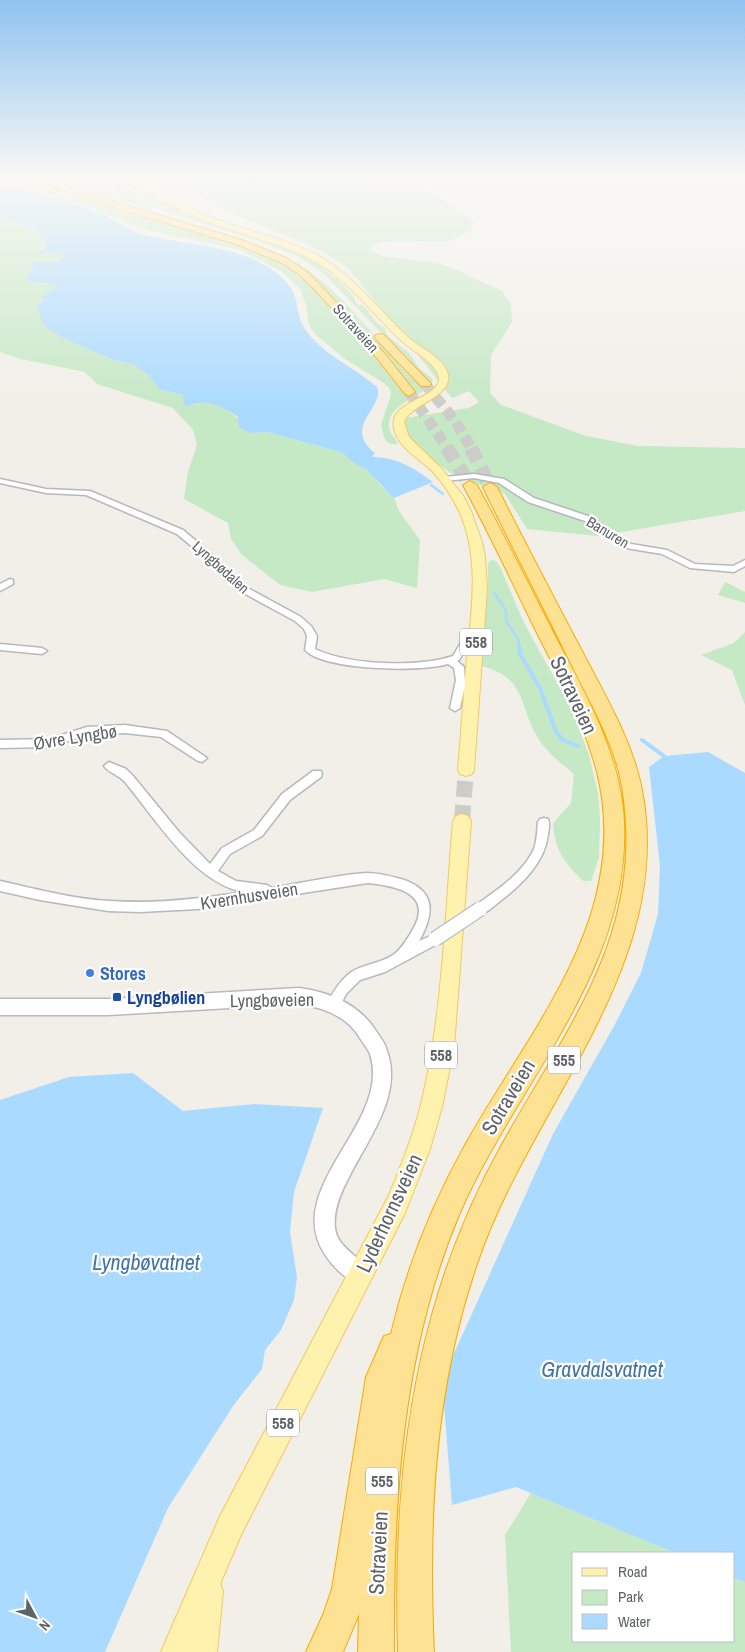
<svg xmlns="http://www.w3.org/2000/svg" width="745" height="1652" font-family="'Archivo Narrow',sans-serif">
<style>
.green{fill:#c5e8c5}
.water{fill:#aadaff}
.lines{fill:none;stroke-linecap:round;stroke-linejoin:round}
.stream-far1{stroke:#aadaff;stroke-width:2.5}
.stream{stroke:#aadaff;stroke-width:4}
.primary-tunnel{stroke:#ccccc8;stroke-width:16;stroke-dasharray:16 8;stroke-linecap:butt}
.highway-tunnel-far1{stroke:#ccccc8;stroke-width:11;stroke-dasharray:11 5.5;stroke-linecap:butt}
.highway-tunnel{stroke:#ccccc8;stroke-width:14;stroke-dasharray:14 8;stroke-linecap:butt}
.street-casing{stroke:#b5b8bc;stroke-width:3}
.secondary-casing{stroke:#b6babf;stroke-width:3}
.primary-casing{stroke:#f2c960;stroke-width:2}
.highway-casing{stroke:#f9ab00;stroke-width:2}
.street{fill:#fff;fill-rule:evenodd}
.secondary{fill:#fff;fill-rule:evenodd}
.primary{fill:#fff2af;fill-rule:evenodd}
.highway{fill:#fde293;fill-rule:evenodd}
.street-bridge-casing{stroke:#b5b8bc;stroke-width:16;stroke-linecap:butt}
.street-bridge{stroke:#fff;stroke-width:14}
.shop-dot{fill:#3f7fe0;stroke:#fff;stroke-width:2}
.transit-dot{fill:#1a4fb4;stroke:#fff;stroke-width:2}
.labels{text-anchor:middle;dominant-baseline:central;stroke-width:4.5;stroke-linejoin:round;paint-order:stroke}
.far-street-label{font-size:15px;fill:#5f6368;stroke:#fff}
.shield{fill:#fff;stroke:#8f9295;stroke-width:1}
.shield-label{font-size:16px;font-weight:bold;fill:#5f6368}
.street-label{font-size:18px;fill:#5f6368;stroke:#fff}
.shop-label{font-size:18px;font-weight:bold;fill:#366cbe;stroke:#fff;text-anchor:start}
.transit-label{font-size:18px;font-weight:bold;fill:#164399;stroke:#fff;text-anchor:start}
.near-street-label{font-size:21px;fill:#5f6368;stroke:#fff}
.near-water-label{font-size:22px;font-style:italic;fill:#4174aa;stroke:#fff}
</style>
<rect width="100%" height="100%" fill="#f1efe8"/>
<path class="green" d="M 14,178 L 19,178 L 63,196 L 107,207 L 227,241 L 285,265 L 315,289 L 371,352 L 400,389 L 405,393 L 412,389 L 370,336 L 314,279 L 298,266 L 170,219 C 220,234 275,244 317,277 C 340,295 364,324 384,346 C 393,356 408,379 420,384 L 427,380 L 325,275 L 299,257 L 259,241 L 164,211 L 149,203 L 137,191 L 118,178 L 127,178 L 156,199 L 189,214 L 230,230 L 285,247 L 317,263 L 340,282 L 353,295 L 357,304 L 364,306 L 377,323 L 384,327 L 387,335 L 410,354 L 420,369 L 433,379 C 425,399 392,400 389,423 C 387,431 396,439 398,444 L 390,444 L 385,440 L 381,425 L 391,395 L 390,389 L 384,383 L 345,359 L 315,334 L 309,325 L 306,305 L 300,289 L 281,271 L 240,250 L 148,230 Z
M 63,178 L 103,178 L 113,187 C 98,196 77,187 63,178 Z
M 169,178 L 363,178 C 378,186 397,183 413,185 C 431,188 457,210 473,220 L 472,230 L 450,241 L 380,242 L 370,248 L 372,252 L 387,257 L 432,262 L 450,267 L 502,291 L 511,304 L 512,322 L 491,355 L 490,393 L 501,405 L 586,436 L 638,446 L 745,448 L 745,511 L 598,536 L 527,529 L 505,494 L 453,475 L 411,443 L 393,420 L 469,408 L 479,402 L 469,391 L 452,398 L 350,270 C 316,243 275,233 236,215 C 213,204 191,190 169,178 Z
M 121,185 L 153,209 L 94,193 L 111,191 Z
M 0,218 L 26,225 L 44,236 L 46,245 L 40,249 L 45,254 L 60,254 L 64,257 L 59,262 L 33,262 L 32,271 L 25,278 L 34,282 L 55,284 L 57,287 L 42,296 L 41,320 L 48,329 L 61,337 L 111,359 L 133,364 L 149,376 L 159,389 L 183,395 L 190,406 C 216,395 235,414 251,433 L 267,432 L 342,452 L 368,470 L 380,485 L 394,498 L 399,511 L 420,540 L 417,588 L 384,579 L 312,592 L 280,585 L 242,555 L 231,539 L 228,523 L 184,499 L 188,472 L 197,445 L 193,430 L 173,408 L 97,384 L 85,372 L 21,359 L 0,352 Z
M 491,560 L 496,561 L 501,569 L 524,623 L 571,708 L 589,755 L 598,794 L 600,819 L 599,858 L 591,881 L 583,881 C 564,862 555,851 553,823 L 571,803 L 574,774 C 561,763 547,753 538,738 C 518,705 527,677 481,666 L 488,590 L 488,564 Z
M 725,582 L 745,592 L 745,603 L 718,595 Z
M 745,632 L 745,705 L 732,670 L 701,655 L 734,643 Z
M 531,1493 L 675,1553 L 574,1553 L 574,1641 L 734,1641 L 734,1578 L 745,1582 L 745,1652 L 511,1652 L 505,1535 Z"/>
<path class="water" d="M 0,184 C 35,189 72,202 105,216 C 116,221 126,229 138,233 C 186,247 233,242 275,272 C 306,294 290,311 308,333 C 326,356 355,368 377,387 C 386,406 341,427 375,453 L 372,457 C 396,457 414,468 433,482 L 394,498 C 388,493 372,474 368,472 L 368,470 L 357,465 L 341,452 L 267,432 L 251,433 L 239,427 L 238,417 C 227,409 214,401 200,403 C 193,403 191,407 184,405 L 183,395 L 159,389 L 149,376 L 133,364 L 111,359 L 61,337 L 48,329 L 41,320 L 37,305 L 43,302 L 42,296 L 57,287 L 55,284 L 34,282 L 25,278 L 32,271 L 33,262 L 59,262 L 64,257 L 60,254 L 39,253 L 46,245 L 44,236 L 26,225 L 0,218 Z
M 708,752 L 745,773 L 745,1582 L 734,1578 L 734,1553 L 675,1553 L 516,1487 L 452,1505 L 442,1380 L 553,1134 L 614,1026 L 641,973 L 658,914 L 660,866 L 649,767 L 664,756 Z
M 133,1073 L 183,1111 L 254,1104 L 323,1108 L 294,1192 L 290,1232 L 297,1277 L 294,1300 L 281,1330 L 265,1350 L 262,1369 L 233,1406 L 168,1508 L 105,1652 L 0,1652 L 0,1100 L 69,1077 Z"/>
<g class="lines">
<path class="stream-far1" d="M 431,485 L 443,494
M 494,592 L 506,611 L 506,621 L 518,639 L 519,646"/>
<path class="stream" d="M 519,645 L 520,654 L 540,688 L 556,732 L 563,740 L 578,746
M 642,740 L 664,756"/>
<path class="primary-tunnel" d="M 462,821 L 466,770"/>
<path class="highway-tunnel-far1" d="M 425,384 L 455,421 L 472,449
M 409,392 L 448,449"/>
<path class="highway-tunnel" d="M 447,448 L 470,485
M 471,448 L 490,487"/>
<g class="street-casing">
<path id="street" d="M 474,474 L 504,479 L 534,498 L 591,517 L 631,544 L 667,550 L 695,564 L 733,566 L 745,560 L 745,566 L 734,572 L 690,568 L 662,554 L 626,548 L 585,521 L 528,502 L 499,483 L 474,478 L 445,481 L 441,479 L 445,477 Z
M 0,479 L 46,489 L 90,491 L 183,530 L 208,551 L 242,585 L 301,617 L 311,626 L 317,636 L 315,649 C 349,665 417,668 453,656 L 467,632 L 479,632 L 479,636 L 473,637 L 459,660 L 457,661 L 464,667 L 465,683 L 475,685 L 477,687 L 472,690 L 464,690 L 460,708 L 455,711 L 450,708 L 456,680 L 454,668 L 448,664 C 421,672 325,671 305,650 L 307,636 L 304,629 L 295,621 L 236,589 L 202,555 L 177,534 L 86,495 L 46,493 L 0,483 Z
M 10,579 L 13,580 L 13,584 L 0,591 L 0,584 Z
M 0,644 L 42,648 L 47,651 L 42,654 L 0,650 Z
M 125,725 L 167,731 L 207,758 L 202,762 L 198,761 L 161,737 L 125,733 L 87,735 L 49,747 L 0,748 L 0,740 L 49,739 L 87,727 Z
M 109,762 L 126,769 L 133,776 L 179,832 L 210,864 L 222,848 L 254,830 L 282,794 L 313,771 L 321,771 L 322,774 L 321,777 L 290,800 L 262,836 L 230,854 L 218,871 L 236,881 L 267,885 L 272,888 C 303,883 335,875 367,873 C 378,873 390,876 401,879 C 436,890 435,913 419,941 L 435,934 L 439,935 L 441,939 L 439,943 L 385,972 L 360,980 L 346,994 L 339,1008 L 334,1010 L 329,1008 L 327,1004 C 333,992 339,982 350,973 C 362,964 380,964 393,955 C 401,950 407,939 412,931 C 435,893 396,886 368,883 L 198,909 L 140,912 L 108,911 L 40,900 L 0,891 L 0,881 C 36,889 73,899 110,901 C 155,904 200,899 244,892 C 195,884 155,818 125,782 C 119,775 109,773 104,766 Z
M 544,818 L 548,819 C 550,824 549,829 548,834 C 545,863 521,885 499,902 C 492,907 485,916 476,913 L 474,909 L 476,905 C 496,891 523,873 534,849 C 537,840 537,831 538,822 L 540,819 Z"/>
</g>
<g class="secondary-casing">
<path id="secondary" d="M 299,988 C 329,992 359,1004 376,1031 C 380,1037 385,1043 387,1051 C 403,1095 368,1139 349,1177 C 341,1192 333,1210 335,1228 C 337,1249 363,1257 371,1275 L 368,1283 L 360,1286 C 347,1280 334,1268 326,1256 C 279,1188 393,1123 370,1054 C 368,1049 363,1043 360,1038 C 347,1016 322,1007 299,1004 L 108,1015 L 0,1015 L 0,999 L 108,999 Z"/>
</g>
<g class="primary-casing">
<path id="primary" d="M 110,178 L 118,178 L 142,196 L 136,197 Z
M 132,178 C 134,178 137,178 140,178 C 146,180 153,187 159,191 C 170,198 183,205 196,211 C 235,229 279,235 317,255 C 355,276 379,311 410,339 C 422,349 445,359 448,375 C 452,397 412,403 404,422 L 409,437 L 442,469 L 464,497 L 471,511 L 482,542 L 485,557 L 487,589 L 474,770 L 472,774 L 466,776 L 460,774 L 458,770 C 461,732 464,694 467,656 C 472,607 480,557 459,511 C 452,497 444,484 434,473 C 422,460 401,450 395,432 C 384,400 436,401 439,380 C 439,376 438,372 435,369 C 427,358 414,352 404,343 C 376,318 355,288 324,267 C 299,250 269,243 241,233 C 203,221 162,205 132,178 Z
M 462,814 L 468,816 L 471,821 L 454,1047 L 442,1107 L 430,1149 L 405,1213 L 241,1535 L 220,1584 L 223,1591 L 217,1652 L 161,1652 L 220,1516 L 388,1197 C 400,1168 412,1139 420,1108 C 443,1017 445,914 453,821 L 456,816 Z"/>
</g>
<g class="highway-casing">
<path id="highway" d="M 18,178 L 30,178 L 59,191 L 52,193 Z
M 40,178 L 51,178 L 72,189 L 242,240 L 288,259 L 306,271 L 323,288 L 385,354 L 415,392 L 409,396 L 405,394 L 377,358 L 317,292 L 300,275 L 282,263 L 236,244 L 66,193 Z
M 380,334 L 384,335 L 429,382 L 431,384 L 429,386 L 421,386 L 376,339 L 375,337 L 376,335 Z
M 470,481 L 477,485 C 503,533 527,581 552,630 C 583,690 621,752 624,822 C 631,971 514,1086 459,1215 C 401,1353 393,1505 394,1652 L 358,1652 L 359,1614 L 343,1652 L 306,1652 L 323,1615 L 332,1589 L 366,1377 L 384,1336 L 391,1334 C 406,1269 432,1205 464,1147 C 529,1029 633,918 597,772 C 584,722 559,677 536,631 C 512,582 489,533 463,485 Z
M 490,483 L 497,487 C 525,543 554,598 583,653 C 606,697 633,742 642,790 C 676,967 529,1107 477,1264 C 434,1389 428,1521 434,1652 L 398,1652 C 394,1520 404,1389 448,1264 C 462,1225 479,1186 499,1150 C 564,1031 644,938 623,793 C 617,748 592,706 572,666 C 543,606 512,547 483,487 Z"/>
</g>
<use href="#street" class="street"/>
<use href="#secondary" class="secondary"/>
<use href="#primary" class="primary"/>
<use href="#highway" class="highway"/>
<g class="street-bridge-casing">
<path id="street-bridge" d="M 435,939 L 480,909"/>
</g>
<use href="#street-bridge" class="street-bridge"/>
</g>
<linearGradient id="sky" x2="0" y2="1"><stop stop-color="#8fc3f1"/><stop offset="0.43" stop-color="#f9f8f5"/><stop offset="1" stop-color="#f9f8f5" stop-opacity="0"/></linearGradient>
<rect width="745" height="410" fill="url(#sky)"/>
<circle class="shop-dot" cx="90" cy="973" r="5"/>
<rect class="transit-dot" x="112" y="992" width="10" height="10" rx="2.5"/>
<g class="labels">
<g class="far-street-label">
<text transform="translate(356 328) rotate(48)">Sotraveien</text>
<text transform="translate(608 532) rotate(31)">Banuren</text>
<text transform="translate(221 567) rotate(42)">Lyngbødalen</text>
</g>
<g class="shield">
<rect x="460" y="628.5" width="32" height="27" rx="4"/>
<rect x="425" y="1041.5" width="32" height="27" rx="4"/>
<rect x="548" y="1046.5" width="32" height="27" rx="4"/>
<rect x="267" y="1409.5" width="32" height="27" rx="4"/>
<rect x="366" y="1467.5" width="32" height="27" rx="4"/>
</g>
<g class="shield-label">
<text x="476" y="642">558</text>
<text x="441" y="1055">558</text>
<text x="564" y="1060">555</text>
<text x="283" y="1423">558</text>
<text x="382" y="1481">555</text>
</g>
<g class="street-label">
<text transform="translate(75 737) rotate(-9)">Øvre Lyngbø</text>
<text transform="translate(249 896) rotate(-9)">Kvernhusveien</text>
<text transform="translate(272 1000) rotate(-1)">Lyngbøveien</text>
</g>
<g class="shop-label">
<text x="100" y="973">Stores</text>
</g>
<g class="transit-label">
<text x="127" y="997">Lyngbølien</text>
</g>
<g class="near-street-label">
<text transform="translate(574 695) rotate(65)">Sotraveien</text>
<text transform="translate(508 1097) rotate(-59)">Sotraveien</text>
<text transform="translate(389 1213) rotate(-65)">Lyderhornsveien</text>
<text transform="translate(378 1553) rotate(-87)">Sotraveien</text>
</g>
<g class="near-water-label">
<text x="146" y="1262">Lyngbøvatnet</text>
<text x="602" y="1369">Gravdalsvatnet</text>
</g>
</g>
<rect x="572" y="1552" width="162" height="90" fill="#ffffff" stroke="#bfc1c3"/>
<rect x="582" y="1568" width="25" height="8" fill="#fff2af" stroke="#bfc1c3"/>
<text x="618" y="1577" font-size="15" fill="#5f6368">Road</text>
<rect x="582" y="1590" width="25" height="15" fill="#c5e8c5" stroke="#bfc1c3"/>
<text x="618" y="1602" font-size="15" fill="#5f6368">Park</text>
<rect x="582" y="1614" width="25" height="15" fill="#aadaff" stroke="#bfc1c3"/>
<text x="618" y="1627" font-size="15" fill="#5f6368">Water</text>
<g transform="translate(35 1617) rotate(131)" stroke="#ffffff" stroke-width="4" paint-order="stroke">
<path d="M0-4L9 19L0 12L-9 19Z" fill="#5f6368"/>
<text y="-8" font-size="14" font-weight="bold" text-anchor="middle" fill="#5f6368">N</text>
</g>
</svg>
